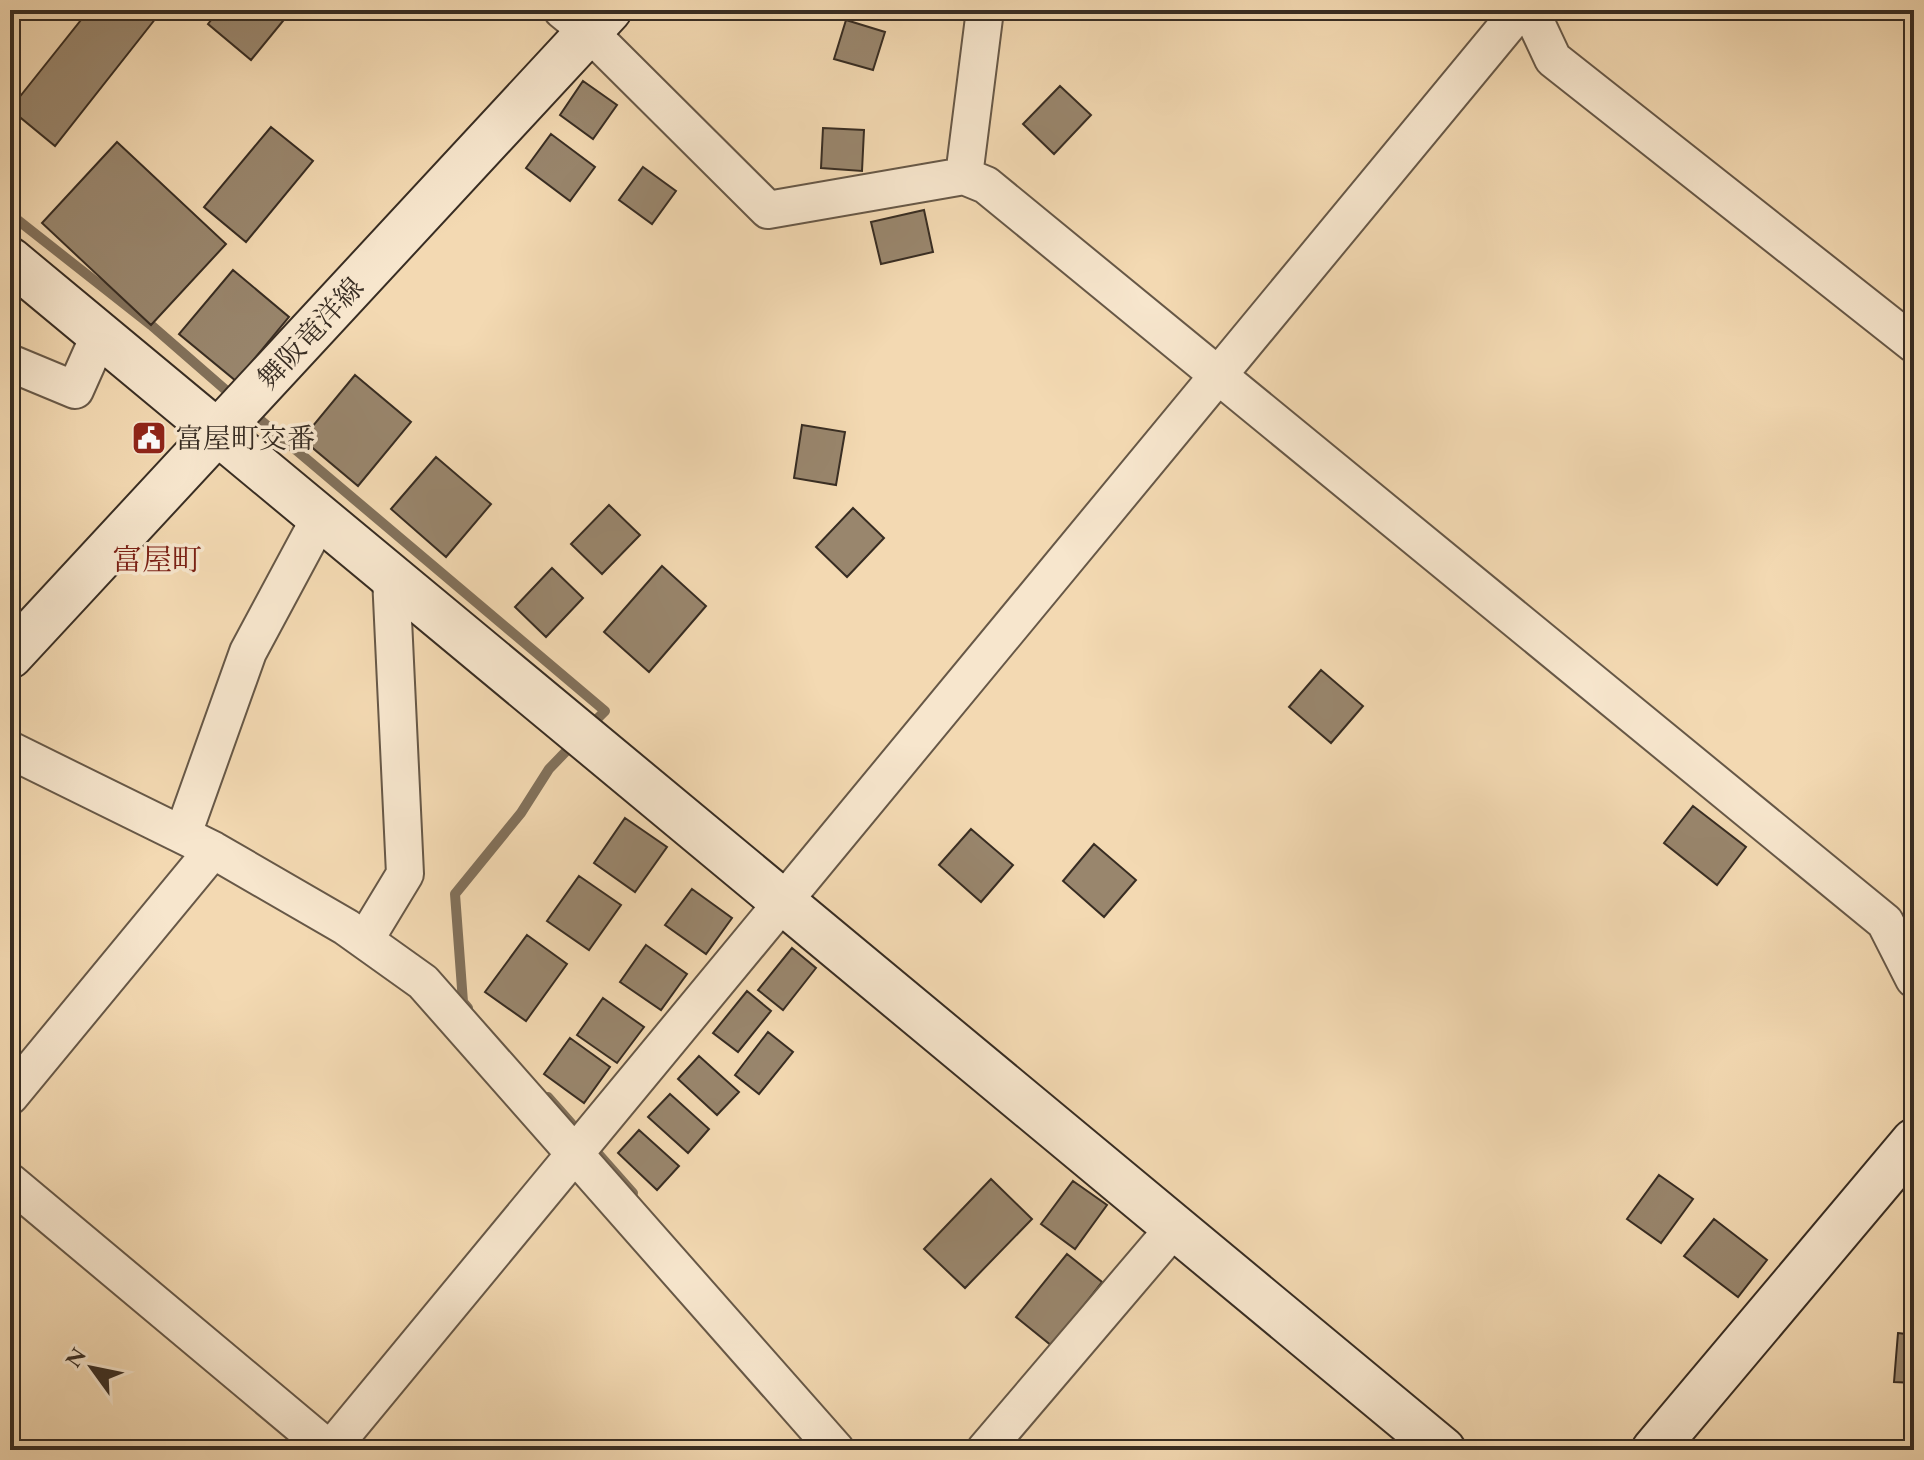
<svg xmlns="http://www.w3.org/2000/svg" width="1924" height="1460" font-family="'EB Garamond','Noto Serif JP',serif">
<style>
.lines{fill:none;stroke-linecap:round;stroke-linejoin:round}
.stream{stroke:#82715b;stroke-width:10}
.building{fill:#99866d;stroke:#382d23;stroke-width:2}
.street-casing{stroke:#675847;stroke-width:40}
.secondary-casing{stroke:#382d23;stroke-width:48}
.street{stroke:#f7e6cd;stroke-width:36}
.secondary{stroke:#f7e6cd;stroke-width:44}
.labels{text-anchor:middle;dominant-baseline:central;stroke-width:7;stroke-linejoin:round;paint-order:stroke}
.street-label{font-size:28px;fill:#382d23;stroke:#f7e6cd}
.poi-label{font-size:28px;fill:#382d23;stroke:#f7e6cd;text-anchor:start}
.neighbourhood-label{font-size:30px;fill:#7a1f14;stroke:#f7e6cd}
</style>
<rect width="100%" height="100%" fill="#f3d9b2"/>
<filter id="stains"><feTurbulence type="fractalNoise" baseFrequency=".0025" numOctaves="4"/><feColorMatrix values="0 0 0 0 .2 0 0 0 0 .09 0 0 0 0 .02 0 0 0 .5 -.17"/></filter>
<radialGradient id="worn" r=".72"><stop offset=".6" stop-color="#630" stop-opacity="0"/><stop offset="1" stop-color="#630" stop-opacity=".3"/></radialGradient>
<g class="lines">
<path class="stream" d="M 10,214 L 151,325 L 236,399
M 251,412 L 605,711 L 590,726
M 468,1008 L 463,1002 L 455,894 L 521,813 L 549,769 L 576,741
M 548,1097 L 633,1193"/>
</g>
<path class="building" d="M 89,10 L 146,10 L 156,18 L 55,146 L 10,109 Z
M 219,10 L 292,10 L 251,60 L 208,24 Z
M 846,20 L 885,32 L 873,70 L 834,59 Z
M 583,81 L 617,105 L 593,139 L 560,115 Z
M 1060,86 L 1091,115 L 1054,154 L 1023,124 Z
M 271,127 L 313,161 L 246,242 L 204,207 Z
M 823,128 L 864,130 L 862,171 L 821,168 Z
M 551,134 L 595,167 L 570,201 L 526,168 Z
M 117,142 L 226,244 L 151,325 L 42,223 Z
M 643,167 L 676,191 L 652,224 L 619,200 Z
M 924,210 L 933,252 L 881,264 L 871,222 Z
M 233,270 L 289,317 L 236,381 L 179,334 Z
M 355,375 L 411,422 L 358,486 L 302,439 Z
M 802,425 L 845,432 L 836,485 L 794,478 Z
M 436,457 L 491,504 L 446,557 L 391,509 Z
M 609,505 L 640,535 L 602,574 L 571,544 Z
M 853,508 L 884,538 L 847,577 L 816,547 Z
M 662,566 L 706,606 L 649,672 L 604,632 Z
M 552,568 L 583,598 L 546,637 L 515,607 Z
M 1321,670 L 1363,706 L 1331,743 L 1289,707 Z
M 1693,806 L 1746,847 L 1717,885 L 1664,843 Z
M 625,818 L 667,847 L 635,892 L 594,863 Z
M 971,829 L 1013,865 L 981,902 L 939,865 Z
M 1094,844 L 1136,880 L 1104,917 L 1063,881 Z
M 579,876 L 621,905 L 589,950 L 547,921 Z
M 692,889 L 732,918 L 706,954 L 665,925 Z
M 527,935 L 567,964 L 526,1021 L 485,992 Z
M 646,945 L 687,974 L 661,1010 L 620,982 Z
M 792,948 L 816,968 L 783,1010 L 758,990 Z
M 747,991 L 771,1011 L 738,1052 L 713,1033 Z
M 603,998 L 644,1027 L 617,1063 L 577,1035 Z
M 768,1032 L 793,1052 L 759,1094 L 735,1075 Z
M 570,1038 L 610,1067 L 584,1103 L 544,1074 Z
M 699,1056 L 739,1092 L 717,1115 L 678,1079 Z
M 670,1094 L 709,1129 L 688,1153 L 648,1117 Z
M 639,1130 L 679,1166 L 657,1190 L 618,1153 Z
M 1659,1175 L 1693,1199 L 1661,1243 L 1627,1219 Z
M 991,1179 L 1032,1219 L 965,1288 L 924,1249 Z
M 1073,1181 L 1107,1205 L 1075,1249 L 1041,1224 Z
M 1714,1219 L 1767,1260 L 1738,1297 L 1684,1256 Z
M 1067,1254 L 1102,1282 L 1052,1346 L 1016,1317 Z
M 1898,1333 L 1914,1335 L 1914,1383 L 1894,1382 Z"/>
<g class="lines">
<g class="street-casing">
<path id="street" d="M 562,10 L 589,32 L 768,210 L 964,176 L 986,185 L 1885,922 L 1914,979
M 1530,10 L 1553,59 L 1914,344
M 964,176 L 985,10
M 10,363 L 75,390 L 100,334
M 10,750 L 213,850 L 346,927 L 423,982 L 836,1450
M 183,834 L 248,652 L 321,516
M 365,940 L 405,874 L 391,577
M 10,1096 L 213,850
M 10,1182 L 330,1450
M 330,1450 L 1520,10
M 985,1450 L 1175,1227"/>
</g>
<g class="secondary-casing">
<path id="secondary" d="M 10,260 L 1443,1450
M 10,656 L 609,10
M 1654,1450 L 1914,1141"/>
</g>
<use href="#street" class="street"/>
<use href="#secondary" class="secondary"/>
</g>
<defs>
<g id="civic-square" transform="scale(1.8)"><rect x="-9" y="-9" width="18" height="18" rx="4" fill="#8f2418" stroke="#f7e6cd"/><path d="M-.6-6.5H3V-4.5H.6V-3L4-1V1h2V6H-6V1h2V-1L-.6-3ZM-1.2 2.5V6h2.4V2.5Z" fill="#fff"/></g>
</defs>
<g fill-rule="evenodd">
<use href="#civic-square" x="149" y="438"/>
</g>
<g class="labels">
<g class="street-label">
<text transform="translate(310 333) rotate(-47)">舞阪竜洋線</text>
</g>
<g class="poi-label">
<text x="175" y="438">富屋町交番</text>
</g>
<g class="neighbourhood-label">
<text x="157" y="559">富屋町</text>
</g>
</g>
<rect width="1924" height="1460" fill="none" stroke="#f3d9b2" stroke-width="40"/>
<rect x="12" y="12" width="1900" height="1436" fill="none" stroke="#382d23" stroke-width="4"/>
<rect x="20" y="20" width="1884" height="1420" fill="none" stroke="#382d23" stroke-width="2"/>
<g transform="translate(92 1368) rotate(303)" stroke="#f7e6cd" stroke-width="6" paint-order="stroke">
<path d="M0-6L14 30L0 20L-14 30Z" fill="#382d23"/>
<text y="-12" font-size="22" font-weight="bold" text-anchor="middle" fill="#382d23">N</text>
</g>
<rect width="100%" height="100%" filter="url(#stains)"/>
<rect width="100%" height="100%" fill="url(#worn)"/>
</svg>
